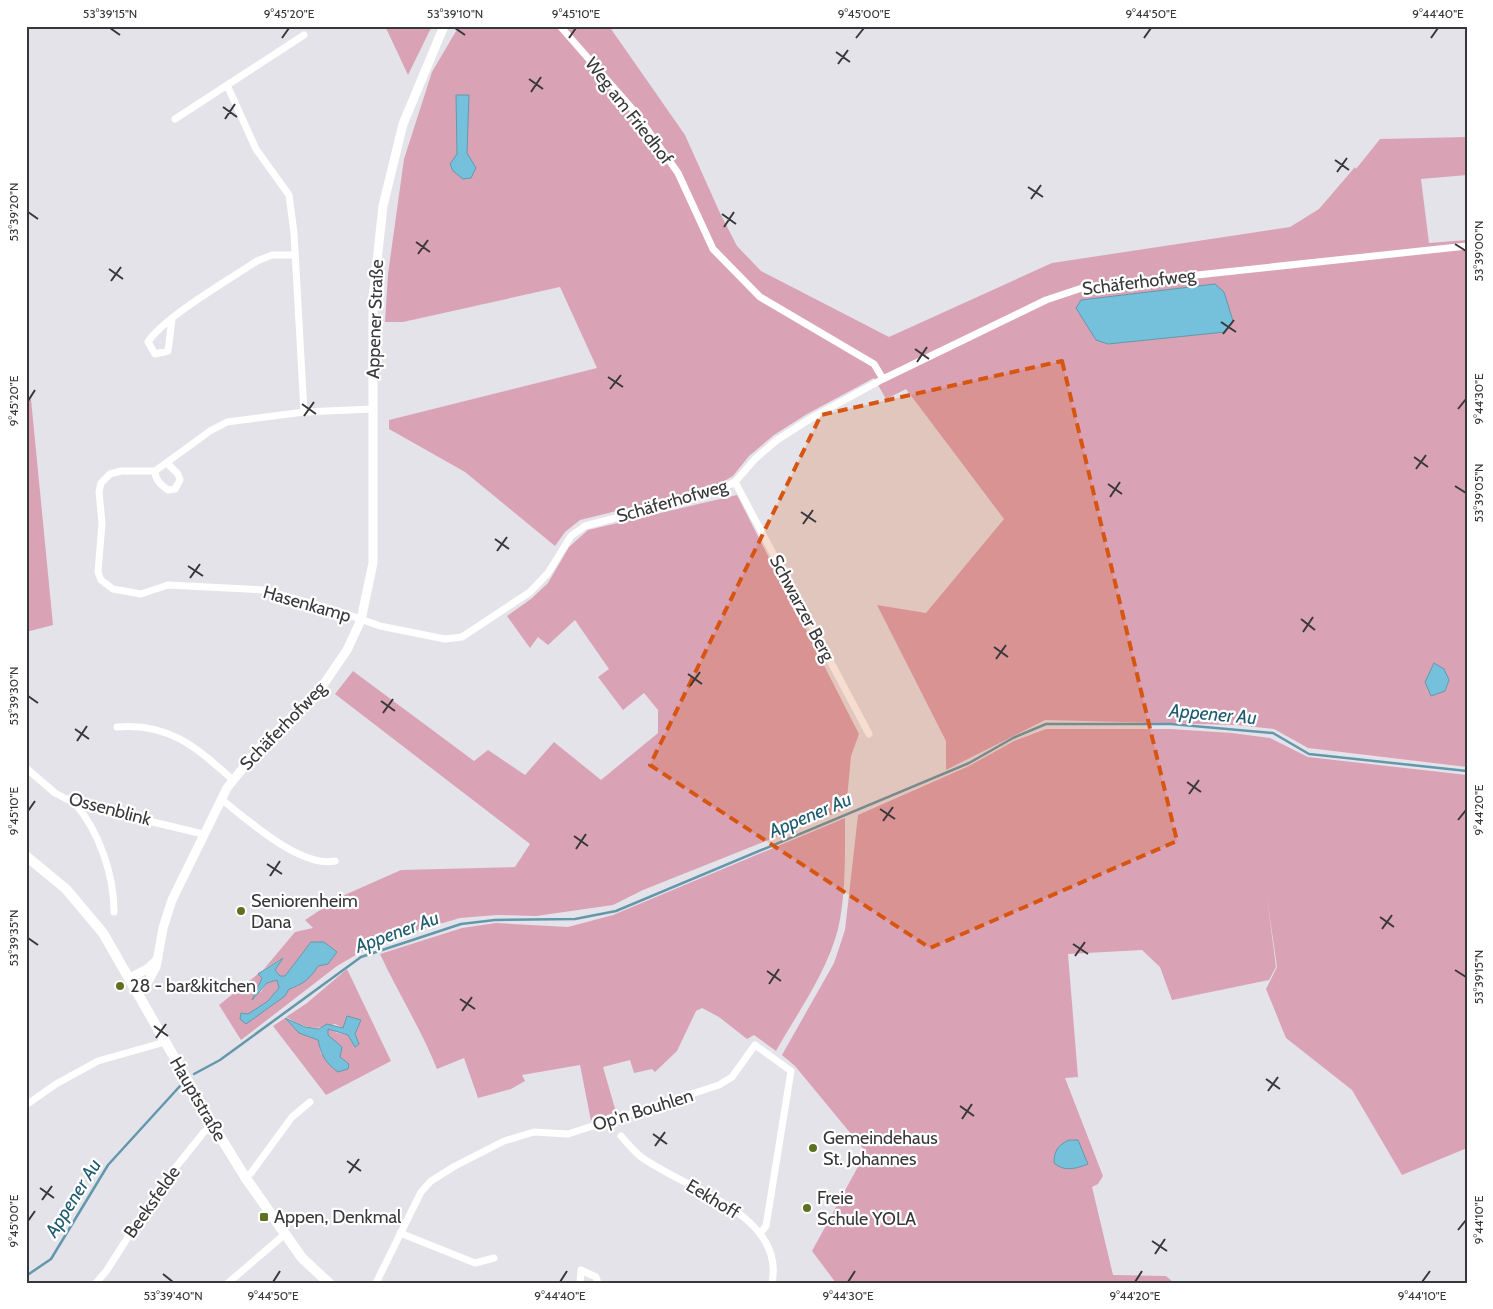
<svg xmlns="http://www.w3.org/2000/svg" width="1493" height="1309" font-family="Cabin,sans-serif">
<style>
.green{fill:#daa3b5;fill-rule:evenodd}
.water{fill:#75c1dc;stroke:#6398ac}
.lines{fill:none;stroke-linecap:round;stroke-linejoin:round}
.stream{stroke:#6398ac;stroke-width:2.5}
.minor{stroke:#fff;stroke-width:7}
.tertiary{stroke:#fff;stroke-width:9}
.secondary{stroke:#fff;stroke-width:10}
.marked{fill:#d65611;fill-opacity:0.2;stroke:#d65611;stroke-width:4;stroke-dasharray:10 6;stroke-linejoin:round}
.ticks{fill:none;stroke:#38383b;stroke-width:2}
.poi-dot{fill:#5d7120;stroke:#fff;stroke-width:2}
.labels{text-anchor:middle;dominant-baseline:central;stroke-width:4.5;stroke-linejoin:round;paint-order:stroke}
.street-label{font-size:18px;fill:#38383b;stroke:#fff}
.poi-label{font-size:18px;fill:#38383b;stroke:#fff;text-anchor:start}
.water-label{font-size:19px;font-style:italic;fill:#1f5c6f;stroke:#fff}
.neatline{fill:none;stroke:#38383b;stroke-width:2}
.ticks-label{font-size:12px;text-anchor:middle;fill:#38383b}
</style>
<rect width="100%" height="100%" fill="#e4e3ea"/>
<path class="green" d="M 385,26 L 432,26 L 408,75 Z
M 459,26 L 609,26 L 685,135 L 720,213 L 737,246 L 761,271 L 889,337 L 1052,263 L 1290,227 L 1319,209 L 1355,167 L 1356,169 L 1380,139 L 1467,137 L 1467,175 L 1421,179 L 1429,243 L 1467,240 L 1467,767 L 1308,748 L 1274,729 L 1237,725 L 1045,720 L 946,770 L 946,741 L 877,605 L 926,613 L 1004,519 L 906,389 L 886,399 L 874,378 L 807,414 L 774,435 L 749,456 L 733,476 L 714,487 L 580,520 L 565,532 L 555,546 L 465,472 L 389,429 L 389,420 L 597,368 L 560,287 L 403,322 L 385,322 L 388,274 L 404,159 L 432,72 Z
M 31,399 L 53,625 L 26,632 L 26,403 Z
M 737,495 L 859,734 L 851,756 L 846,809 L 643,890 L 613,905 L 536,916 L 497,915 L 460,918 L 378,942 L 337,966 L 241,1040 L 219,1005 L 264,969 L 295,932 L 313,928 L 305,920 L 340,897 L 401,870 L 515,867 L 530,844 L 335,694 L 353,671 L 474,761 L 488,750 L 525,775 L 554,742 L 601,780 L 658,733 L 658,710 L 644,693 L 623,710 L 598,677 L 609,669 L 575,620 L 548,645 L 538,637 L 530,648 L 507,616 L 531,599 L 548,583 L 569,547 L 588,530 ZM 311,942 L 337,952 L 328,964 L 318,966 L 298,986 L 289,989 L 240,1019 L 241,1013 L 248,1014 L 268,1001 L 279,988 L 277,980 L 267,983 L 260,993 L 262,977 L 258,973 L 282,958 L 275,970 L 280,976 L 285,976 Z
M 1046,729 L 1171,729 L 1232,733 L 1270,738 L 1308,757 L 1467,775 L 1467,1148 L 1402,1175 L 1352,1090 L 1286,1038 L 1266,989 L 1277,967 L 1267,898 L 1276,967 L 1269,980 L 1172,1000 L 1160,967 L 1142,950 L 1068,954 L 1078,1077 L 1065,1078 L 1103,1176 L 1098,1184 L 1092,1187 L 1113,1275 L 1166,1276 L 1174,1283 L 836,1283 L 812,1251 L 866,1152 L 795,1066 L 782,1055 L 834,963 L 845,930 L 858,815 L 969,766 L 1014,741 Z
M 845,818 C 845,852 846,896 838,929 C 827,972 798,1012 776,1051 L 754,1035 L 747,1039 L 719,1017 L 702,1008 L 696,1011 L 677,1051 L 655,1072 L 652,1069 L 634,1073 L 630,1060 L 603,1067 L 616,1112 L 591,1121 L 580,1065 L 522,1075 L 525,1081 L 511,1089 L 478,1098 L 464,1058 L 437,1069 C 421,1029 398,993 380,954 L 462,928 L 496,923 L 568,927 L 613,915 Z
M 347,969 L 391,1061 L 326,1095 L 273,1026 L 285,1018 L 299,1033 L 318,1039 L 321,1054 L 349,1064 L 340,1057 L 341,1047 L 328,1035 L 328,1028 L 337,1033 L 348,1035 L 355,1047 L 359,1044 L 355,1034 L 361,1020 L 343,1028 L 335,1024 C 313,1031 306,1028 286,1017 L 307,1003 Z"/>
<path class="water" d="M 456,95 L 469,95 L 467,153 L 476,168 L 471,178 L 463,179 L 453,171 L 450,164 L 457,154 Z
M 1215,284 L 1224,292 L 1233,321 L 1225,332 L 1108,344 L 1096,340 L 1076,308 L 1081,300 Z
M 1434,663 L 1444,669 L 1449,680 L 1445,691 L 1431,696 L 1425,682 Z
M 311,942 L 324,942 L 337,952 L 328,964 L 318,966 C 311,978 302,985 289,989 L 285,996 L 246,1024 L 240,1019 L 241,1013 L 248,1014 L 268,1001 L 279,988 L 277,980 L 267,983 L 252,1000 L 262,978 L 258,974 L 283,958 L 275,970 L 280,976 L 285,976 Z
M 347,1016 L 361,1020 L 355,1034 L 359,1044 L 355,1047 L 348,1035 L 328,1029 L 328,1035 L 342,1047 L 340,1057 L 349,1064 L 348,1069 L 338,1072 C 325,1063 321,1054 318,1040 L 299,1033 L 285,1018 L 305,1027 L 319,1029 L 327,1024 L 343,1028 Z
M 1069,1140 L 1078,1140 L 1088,1164 C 1075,1169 1065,1172 1054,1163 C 1054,1151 1058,1145 1069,1140 Z"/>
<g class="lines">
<path class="stream" d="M 194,1074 L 220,1060 L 361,957 L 461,924 L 495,920 L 575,919 L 616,911 L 969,763 L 1013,738 L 1046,724 L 1171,724 L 1273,733 L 1309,754 L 1467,771
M 26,1276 L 51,1259 L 108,1165 L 180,1086"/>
<path class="minor" d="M 560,26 L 635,112 L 678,173 L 713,249 L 760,297 L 874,364 L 883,379
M 227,85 L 256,149 L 289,195 L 294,233 L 304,412
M 175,119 L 304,35
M 172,319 L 168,351 L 155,354 L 148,342 C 164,317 230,279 257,261 L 272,255 L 295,255
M 373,409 L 304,412 L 227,422 L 210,431 L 155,471 L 121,471 L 110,474 L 101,483 L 99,492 L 102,523 L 98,572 L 101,580 L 113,589 L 141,594 L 168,585 L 264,590 L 335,610 L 380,626 L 445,639 L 462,637 L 530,592 L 548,573 L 571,536 L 585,526 L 717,491 L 735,482 L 755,459 L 777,440 L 813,417 L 883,379 L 1046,300 L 1085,287 L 1467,246
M 155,471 C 155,480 161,485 168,490 L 175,489 L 180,480 L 178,474 L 167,463
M 735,482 L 869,734
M 117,727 C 169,722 197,748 233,780
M 26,768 L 55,793 L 74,803 L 203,834
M 221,799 C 248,820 300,868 335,861
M 75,803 C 99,832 114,874 114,912
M 26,1105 L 56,1084 L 98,1061 L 165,1042
M 621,1136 C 627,1143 633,1150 640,1156 C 683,1189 786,1213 772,1283
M 245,1177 L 251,1173 L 292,1117 L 310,1102
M 400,1233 L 475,1263 L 494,1258
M 96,1283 L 107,1270 L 160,1187 L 204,1132 L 213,1125
M 228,1283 L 284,1235
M 376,1283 L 421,1192 L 431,1181 L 455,1166 L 504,1141 L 534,1132 L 568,1134 L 719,1085 L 732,1077 L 755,1045 L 791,1071 L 766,1226 L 761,1232
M 580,1283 L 581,1270 L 596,1277 L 598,1283"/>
<path class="tertiary" d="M 130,978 L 147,969 L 158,959
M 137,990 L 146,985 L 156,967 L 163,928 L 172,900 L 227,788 L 258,749 L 317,694 L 347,650 L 361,620 L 373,563 L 373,298 L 383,206 L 403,124 L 444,26"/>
<path class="secondary" d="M 26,856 L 66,889 L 103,933 L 213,1125 L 245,1177 L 302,1258 L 329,1283"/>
</g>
<path class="marked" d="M 1062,361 L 1177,841 L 930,948 L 650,765 L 821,415 Z"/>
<path class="ticks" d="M 110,28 L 120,35M 455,28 L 465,35M 282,38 L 289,28M 569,38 L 576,28M 856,38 L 864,28M 1144,38 L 1151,28M 1431,38 L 1438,28M 836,52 L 850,62M 838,64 L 848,50M 529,79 L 543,89M 531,92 L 541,77M 223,107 L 237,117M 225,119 L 235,104M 1335,160 L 1349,170M 1337,172 L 1347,158M 1028,187 L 1043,197M 1031,199 L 1041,185M 28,212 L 38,219M 722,214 L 736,224M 724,227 L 734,212M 416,242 L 430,252M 1455,244 L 1466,251M 418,254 L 428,240M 109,269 L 123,279M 111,281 L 121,267M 1221,322 L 1236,332M 1223,334 L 1234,320M 915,349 L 929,359M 917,362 L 927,347M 608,377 L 623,387M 610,389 L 621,375M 28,401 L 35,390M 302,404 L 316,414M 1458,409 L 1466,399M 304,416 L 314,402M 1414,457 L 1428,467M 1416,469 L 1426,455M 1108,484 L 1122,494M 1455,486 L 1466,493M 1110,497 L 1120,482M 801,512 L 816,522M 803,524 L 813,510M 495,539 L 509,549M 497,551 L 507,537M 188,566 L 203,576M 190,578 L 200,564M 1301,619 L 1315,630M 1303,632 L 1313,617M 994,647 L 1008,657M 996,659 L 1006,645M 688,674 L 702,684M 690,686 L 700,672M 28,696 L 38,703M 381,701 L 395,711M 383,713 L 393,699M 75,729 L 89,739M 77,741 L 87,726M 1187,782 L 1201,792M 1189,794 L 1199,780M 880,809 L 895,819M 28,811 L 35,801M 1458,820 L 1466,810M 883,821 L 893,807M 574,836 L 588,846M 576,849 L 586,834M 267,864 L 282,874M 270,876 L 280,861M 1380,917 L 1394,927M 1382,929 L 1392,915M 28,938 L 38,945M 1073,944 L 1088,954M 1075,956 L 1085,942M 1455,970 L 1466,977M 767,971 L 781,981M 769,984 L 779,969M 460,999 L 475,1009M 462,1011 L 472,997M 154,1026 L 168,1036M 156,1038 L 166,1024M 1266,1079 L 1280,1089M 1268,1091 L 1278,1077M 960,1106 L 974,1116M 962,1119 L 972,1104M 653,1134 L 667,1144M 655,1146 L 665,1132M 347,1161 L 361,1171M 349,1173 L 359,1159M 40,1188 L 54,1198M 42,1200 L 52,1186M 28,1221 L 35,1211M 1458,1230 L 1466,1220M 1152,1241 L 1167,1251M 1155,1254 L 1165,1239M 163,1274 L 173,1282M 273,1282 L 280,1271M 560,1282 L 567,1271M 848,1282 L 855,1271M 1135,1282 L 1142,1271M 1422,1282 L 1430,1271"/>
<g class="poi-dot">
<circle cx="241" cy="911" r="5"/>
<circle cx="120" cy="986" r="5"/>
<circle cx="813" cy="1148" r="5"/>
<circle cx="807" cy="1208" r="5"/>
<rect x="259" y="1212" width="10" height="10" rx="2.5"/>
</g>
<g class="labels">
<g class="street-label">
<text transform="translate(629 111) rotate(52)">Weg am Friedhof</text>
<text transform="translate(1139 282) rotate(-7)">Schäferhofweg</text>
<text transform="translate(375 319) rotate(-88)">Appener Straße</text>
<text transform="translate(672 501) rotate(-16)">Schäferhofweg</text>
<text transform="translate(307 604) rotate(16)">Hasenkamp</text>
<text transform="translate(802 608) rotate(62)">Schwarzer Berg</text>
<text transform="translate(283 726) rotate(-46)">Schäferhofweg</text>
<text transform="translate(110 809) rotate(15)">Ossenblink</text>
<text transform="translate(198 1099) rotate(60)">Hauptstraße</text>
<text transform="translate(643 1110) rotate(-17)">Op'n Bouhlen</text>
<text transform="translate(713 1199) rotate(31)">Eekhoff</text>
<text transform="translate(152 1202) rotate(-55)">Beeksfelde</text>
</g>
<g class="poi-label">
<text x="251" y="901">Seniorenheim<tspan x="251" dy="21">Dana</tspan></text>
<text x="130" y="986">28 - bar&amp;kitchen</text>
<text x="823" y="1138">Gemeindehaus<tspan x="823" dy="21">St. Johannes</tspan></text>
<text x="817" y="1198">Freie<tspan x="817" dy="21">Schule YOLA</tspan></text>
<text x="274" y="1217">Appen, Denkmal</text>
</g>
<g class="water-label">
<text transform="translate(1213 714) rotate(5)">Appener Au</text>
<text transform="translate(810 815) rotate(-23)">Appener Au</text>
<text transform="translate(397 932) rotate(-20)">Appener Au</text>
<text transform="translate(73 1198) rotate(-58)">Appener Au</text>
</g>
</g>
<rect width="1493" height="1309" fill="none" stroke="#ffffff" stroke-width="55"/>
<rect x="28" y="28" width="1438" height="1254" class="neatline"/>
<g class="ticks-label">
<text x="110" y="18">53°39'15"N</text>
<text x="289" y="18">9°45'20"E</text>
<text x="455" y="18">53°39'10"N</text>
<text x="576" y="18">9°45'10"E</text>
<text x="864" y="18">9°45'00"E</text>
<text x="1151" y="18">9°44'50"E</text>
<text x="1438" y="18">9°44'40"E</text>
<text transform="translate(14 212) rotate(-90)" y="4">53°39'20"N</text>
<text transform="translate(1479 251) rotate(-90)" y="4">53°39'00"N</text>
<text transform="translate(1479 399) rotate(-90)" y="4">9°44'30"E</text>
<text transform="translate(14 401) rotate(-90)" y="4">9°45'20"E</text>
<text transform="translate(1479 493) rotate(-90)" y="4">53°39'05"N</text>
<text transform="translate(14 696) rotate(-90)" y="4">53°39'30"N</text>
<text transform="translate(1479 810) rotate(-90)" y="4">9°44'20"E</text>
<text transform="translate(14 811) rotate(-90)" y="4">9°45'10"E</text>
<text transform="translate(14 938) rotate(-90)" y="4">53°39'35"N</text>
<text transform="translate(1479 977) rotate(-90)" y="4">53°39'15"N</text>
<text transform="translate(1479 1220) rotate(-90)" y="4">9°44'10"E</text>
<text transform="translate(14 1221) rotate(-90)" y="4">9°45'00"E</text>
<text x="173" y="1300">53°39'40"N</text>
<text x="273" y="1300">9°44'50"E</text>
<text x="560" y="1300">9°44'40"E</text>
<text x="848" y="1300">9°44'30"E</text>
<text x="1135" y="1300">9°44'20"E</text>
<text x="1422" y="1300">9°44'10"E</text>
</g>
</svg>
